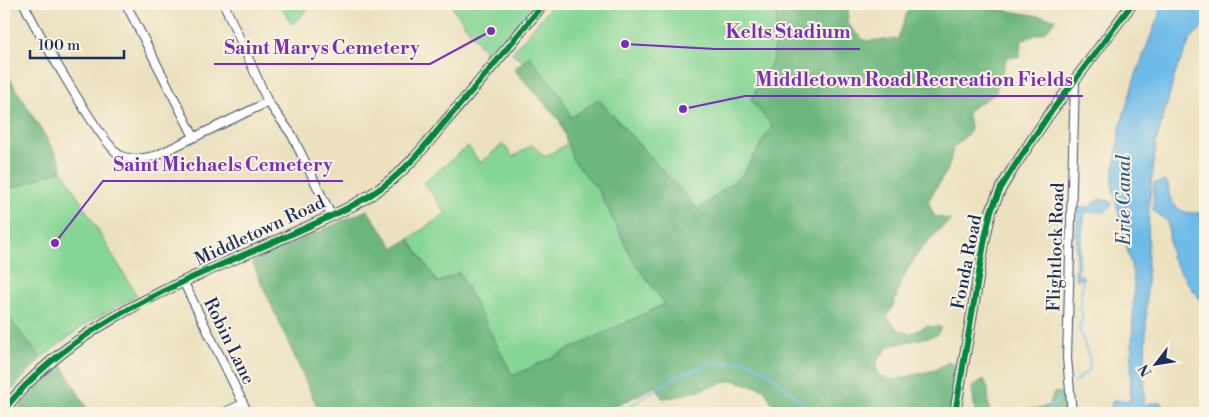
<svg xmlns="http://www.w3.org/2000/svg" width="1209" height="417" font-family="'Libre Bodoni',serif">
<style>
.green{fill:#85d595;stroke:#50827a}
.forest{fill:#6cb67e;stroke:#44726e}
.water{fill:#6ebbe8;stroke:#4475a3}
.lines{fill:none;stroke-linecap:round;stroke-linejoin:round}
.stream{stroke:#6ebbe8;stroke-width:2}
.street-casing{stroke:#3a4a6d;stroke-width:10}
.secondary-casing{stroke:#3a4a6d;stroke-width:12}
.street{stroke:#fff;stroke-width:8}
.secondary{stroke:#f8e8c3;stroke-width:10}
.cycleway-casing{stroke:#fcf5e5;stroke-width:9}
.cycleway{stroke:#00873e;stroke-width:6}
.labels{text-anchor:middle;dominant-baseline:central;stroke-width:4;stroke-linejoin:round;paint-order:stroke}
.street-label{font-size:18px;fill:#1b2f5e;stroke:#fcf5e5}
.water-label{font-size:19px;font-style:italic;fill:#345987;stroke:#fcf5e5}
.leader{fill:none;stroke:#7b2cbf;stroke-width:2}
.callout-dot{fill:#7b2cbf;stroke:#fcf5e5;stroke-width:2}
.callout-label{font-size:19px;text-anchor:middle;font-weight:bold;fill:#7b2cbf;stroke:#fcf5e5;stroke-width:4;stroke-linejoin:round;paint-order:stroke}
</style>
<rect width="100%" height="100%" fill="#fcf5e5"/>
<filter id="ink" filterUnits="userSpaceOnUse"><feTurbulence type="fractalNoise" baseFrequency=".02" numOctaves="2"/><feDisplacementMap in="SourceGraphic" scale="10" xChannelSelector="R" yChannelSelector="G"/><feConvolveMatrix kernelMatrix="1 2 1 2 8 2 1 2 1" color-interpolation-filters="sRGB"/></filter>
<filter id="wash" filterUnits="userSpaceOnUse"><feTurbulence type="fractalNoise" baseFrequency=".0096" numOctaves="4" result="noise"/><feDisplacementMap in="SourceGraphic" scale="20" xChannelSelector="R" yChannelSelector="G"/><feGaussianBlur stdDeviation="1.12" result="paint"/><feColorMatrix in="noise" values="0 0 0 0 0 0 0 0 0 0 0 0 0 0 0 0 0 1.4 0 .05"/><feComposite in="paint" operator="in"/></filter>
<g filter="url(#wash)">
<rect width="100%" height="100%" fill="#ebe1bf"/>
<path class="green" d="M 280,4 L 313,4 L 292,25 Z
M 450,4 L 534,4 L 490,59 Z
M 553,4 L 779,4 L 779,21 L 773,60 L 751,100 L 772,126 L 743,174 L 698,210 L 598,99 L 572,118 L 527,63 L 512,53 Z
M 568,143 L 574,160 L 599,191 L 634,262 L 665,304 L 513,376 L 459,273 L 438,283 L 409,239 L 446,213 L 424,183 L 468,146 L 480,163 L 503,144 L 513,157 L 532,145 L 545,157 Z
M 62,170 L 137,296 L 87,323 L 41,358 L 4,312 L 4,191 Z"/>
<path class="forest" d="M 778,4 L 849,4 L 847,23 L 865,41 L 898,39 L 909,7 C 957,0 1007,11 1056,19 L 1046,31 L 1022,40 L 1019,57 L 1007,57 L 995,94 L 967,111 L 971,131 L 953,148 L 948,169 L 928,201 L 934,216 L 951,220 C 930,237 914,255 902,280 C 896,293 896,304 887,316 L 896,328 L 910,334 L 927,326 L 941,327 L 937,335 L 889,346 L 877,361 L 878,375 L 893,380 L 935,370 L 949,362 L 957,366 L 951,413 L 774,413 L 773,405 L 764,389 L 733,380 L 675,397 L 662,398 L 656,386 L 602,413 L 320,413 L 252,262 L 367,210 L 394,248 L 409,239 L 438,283 L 459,272 L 513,376 L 665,304 L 634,262 L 599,191 L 573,160 L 560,121 L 514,69 L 529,56 L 561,96 L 571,118 L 598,99 L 698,210 L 743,174 L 772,126 L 751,100 L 773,60 Z
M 4,69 L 59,159 L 62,170 L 4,191 Z
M 4,312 L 41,358 L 12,390 L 4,387 Z
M 61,363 L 89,413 L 14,413 Z
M 984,379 L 988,389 L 989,412 L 992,413 L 975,413 L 972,387 Z
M 1054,392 L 1066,394 L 1067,413 L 1018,413 C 1028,407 1038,411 1049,405 Z"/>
<path class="water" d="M 1163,4 L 1205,4 L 1205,25 L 1191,38 L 1176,71 L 1156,143 L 1149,205 L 1144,406 L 1148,406 L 1148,403 L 1161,403 L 1168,413 L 1109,413 L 1113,400 L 1130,401 L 1134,287 L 1133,274 L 1112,184 L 1120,128 L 1134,80 Z
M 1165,181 L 1168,184 C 1169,188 1168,193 1170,197 C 1176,212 1190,216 1205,211 L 1200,217 L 1205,232 L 1205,305 L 1189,285 L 1171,257 L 1168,222 L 1153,210 L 1154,183 Z
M 1100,199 L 1111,202 L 1112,205 L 1105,212 L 1085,212 L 1077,274 L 1083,276 L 1083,279 L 1076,279 L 1075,274 L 1078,208 L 1088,208 Z"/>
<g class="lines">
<path class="stream" d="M 1074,383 L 1090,369 L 1089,357 L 1079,328 L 1083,315 L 1080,308 L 1083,279
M 619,413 L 677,376 L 714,363 L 748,361 L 770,374 L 812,412 L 816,413
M 1045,413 L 1059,400 L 1064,391"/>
</g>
</g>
<g filter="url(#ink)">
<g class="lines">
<g class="street-casing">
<path id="street" d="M 24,4 C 36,29 102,146 121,156 C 133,161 143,158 155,156 L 268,102
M 126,4 L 194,137
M 224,4 L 268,102 L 292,135 L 331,215
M 184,283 L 248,413
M 223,413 L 243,404
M 1072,413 L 1067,358 L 1075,81"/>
</g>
<g class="secondary-casing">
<path id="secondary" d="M 4,410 C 75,319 191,279 294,233 C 320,221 348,210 372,194 C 401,176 423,149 444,123 C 478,84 511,44 543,4
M 955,413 L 985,238 L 991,211 L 1001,188 L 1012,170 L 1048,116 L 1132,4"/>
</g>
<use href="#street" class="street"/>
<use href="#secondary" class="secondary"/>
<g class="cycleway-casing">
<path id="cycleway" d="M 4,410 C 75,319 191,279 294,233 C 320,221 348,210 372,194 C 401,176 423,149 444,123 C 478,84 511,44 543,4
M 955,413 L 985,238 L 991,211 L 1001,188 L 1012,170 L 1048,116 L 1132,4"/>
</g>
<use href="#cycleway" class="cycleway"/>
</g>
</g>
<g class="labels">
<g class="street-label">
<text transform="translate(260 231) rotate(-25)">Middletown Road</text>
<text transform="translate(1056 247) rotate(-88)">Flightlock Road</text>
<text transform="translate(967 262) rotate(-79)">Fonda Road</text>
<text transform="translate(229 341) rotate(64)">Robin Lane</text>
</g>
<g class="water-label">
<text transform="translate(1124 200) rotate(-90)">Erie Canal</text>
</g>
</g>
<path class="leader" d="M625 44L715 49H860M491 31L430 64H214M683 109L745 96H1083M55 243L103 181H343"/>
<g class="callout-dot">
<circle cx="625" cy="44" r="5"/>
<circle cx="491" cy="31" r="5"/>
<circle cx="683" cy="109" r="5"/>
<circle cx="55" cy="243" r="5"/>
</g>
<g class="callout-label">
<text x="788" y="38">Kelts Stadium</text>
<text x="322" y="54">Saint Marys Cemetery</text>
<text x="914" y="86">Middletown Road Recreation Fields</text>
<text x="223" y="171">Saint Michaels Cemetery</text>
</g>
<rect width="1209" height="417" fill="none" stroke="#fcf5e5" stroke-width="20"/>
<g transform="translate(1156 364) rotate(239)" stroke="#fcf5e5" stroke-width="4" paint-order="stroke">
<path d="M0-4L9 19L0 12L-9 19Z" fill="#1b2f5e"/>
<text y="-8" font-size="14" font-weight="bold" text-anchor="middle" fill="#1b2f5e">N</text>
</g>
<path d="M30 50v8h94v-8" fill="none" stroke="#1b2f5e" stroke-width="2.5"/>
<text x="38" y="50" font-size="15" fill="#1b2f5e" stroke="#fcf5e5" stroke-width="4" paint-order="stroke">100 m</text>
</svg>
